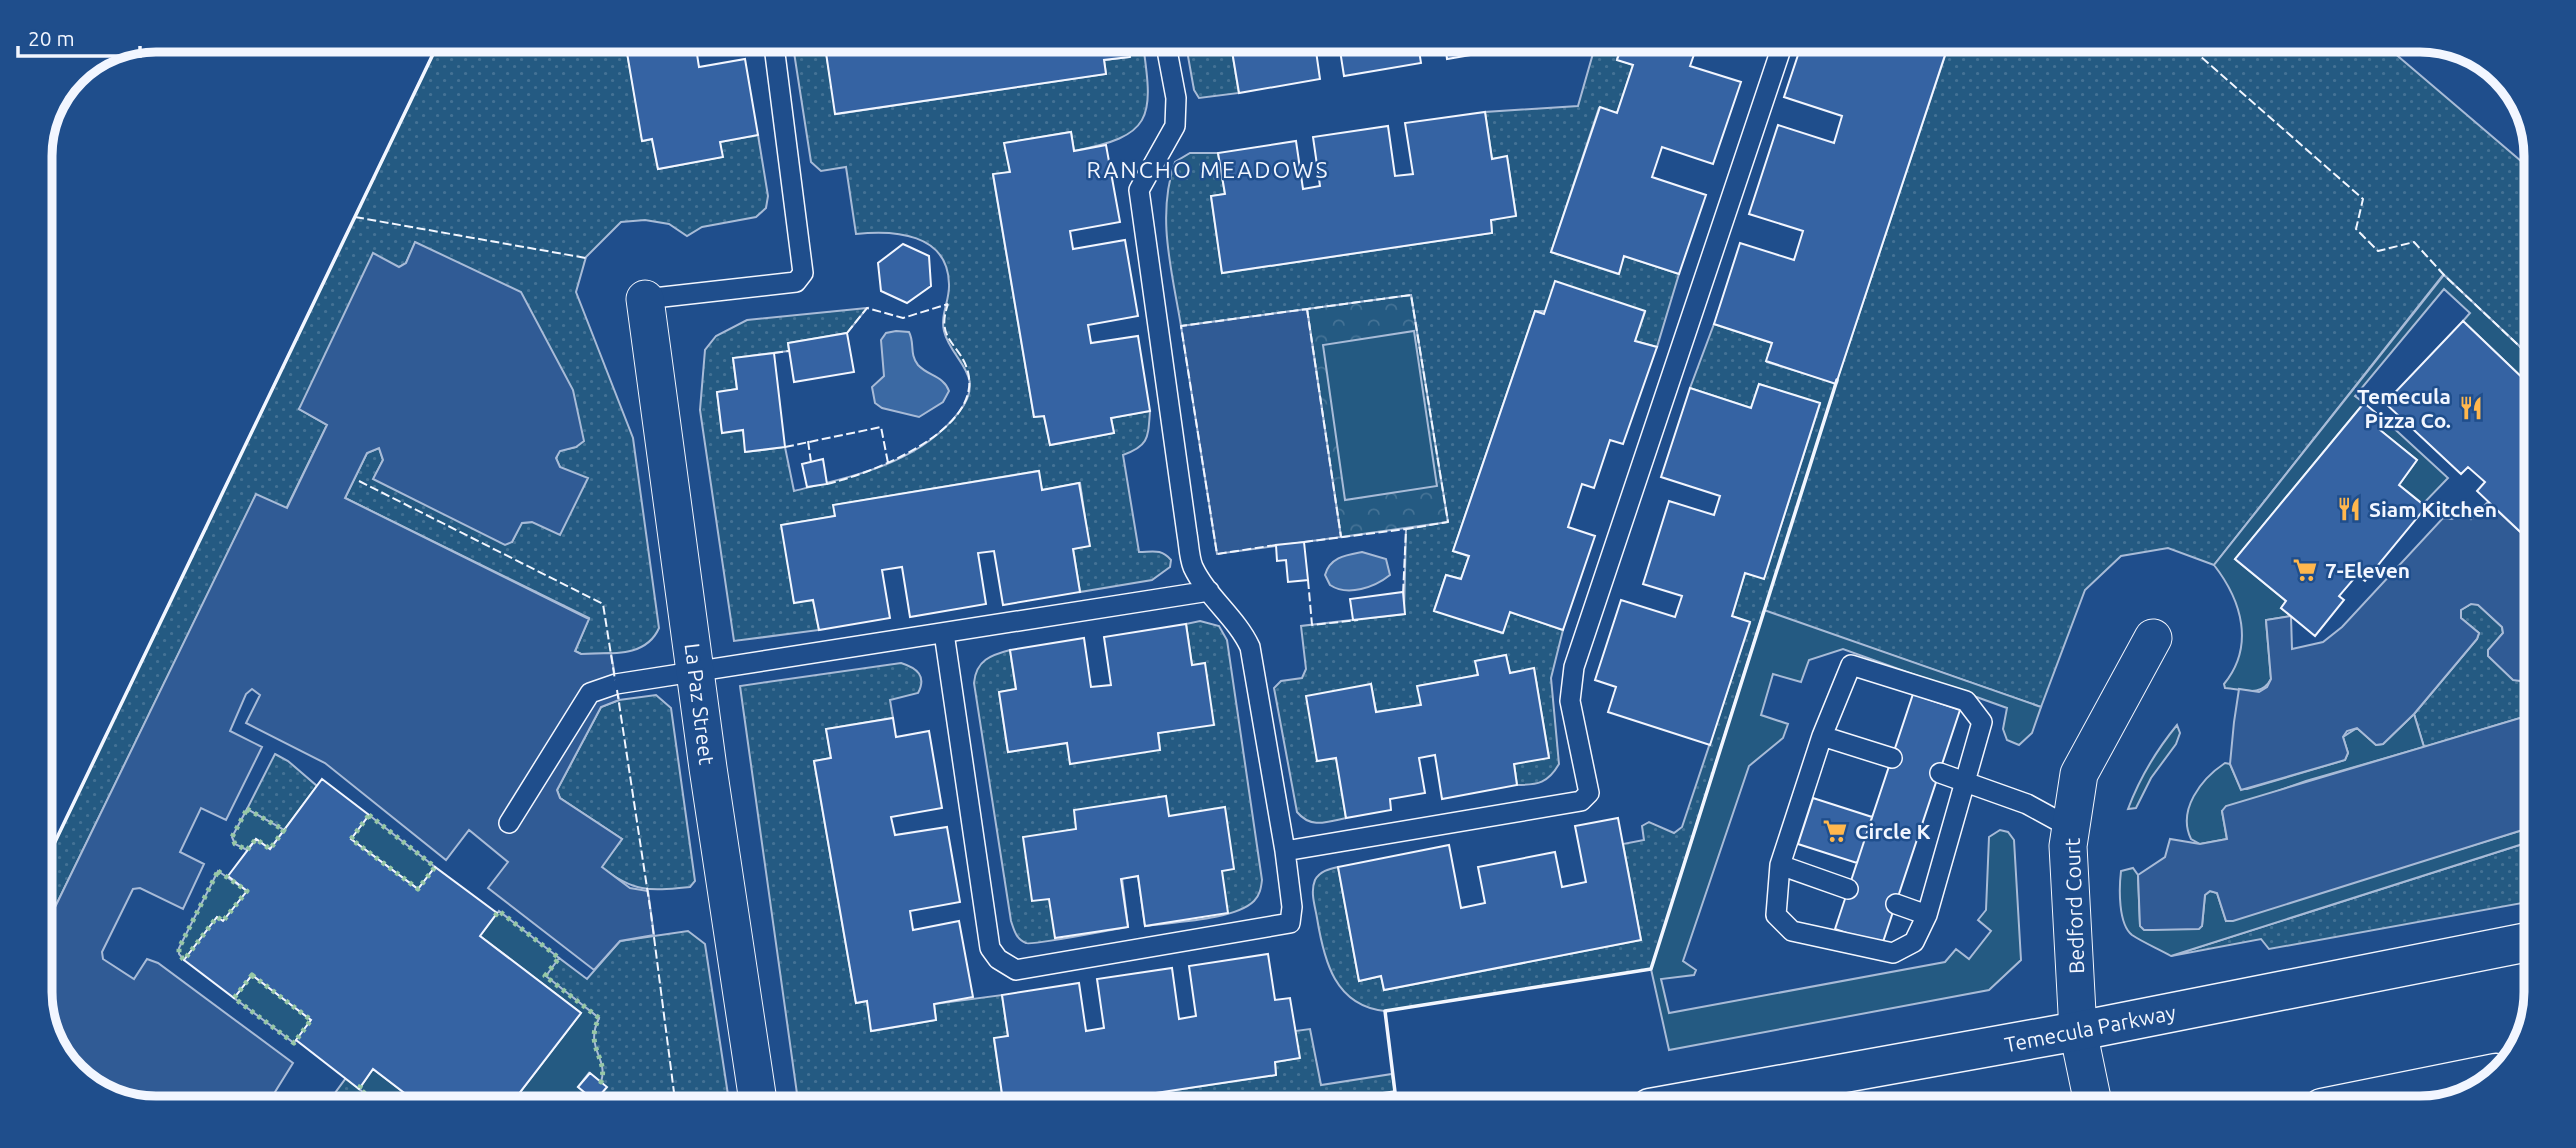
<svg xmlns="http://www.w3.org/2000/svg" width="2576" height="1148" font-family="Ubuntu,sans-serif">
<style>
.grass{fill:url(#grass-dots);stroke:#a8bbd7;stroke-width:2}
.park{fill:url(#park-crowns);stroke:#a8bbd7;stroke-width:2}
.garden{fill:#245a82;stroke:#a8bbd7;stroke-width:2}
.parking{fill:#305b95;stroke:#a8bbd7;stroke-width:2}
.water{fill:#3b69a3;stroke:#a8bbd7;stroke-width:2}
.building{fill:#3563a3;stroke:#f2f6ff;stroke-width:2}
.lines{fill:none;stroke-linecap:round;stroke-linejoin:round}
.lane-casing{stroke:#f2f6ff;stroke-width:22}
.street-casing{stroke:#f2f6ff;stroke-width:39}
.primary-casing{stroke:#f2f6ff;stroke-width:41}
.lane{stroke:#1f4e8c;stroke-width:19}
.street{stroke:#1f4e8c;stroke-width:37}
.primary{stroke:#1f4e8c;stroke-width:38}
.hedge{stroke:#97c8a6;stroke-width:5;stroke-dasharray:3.5 5;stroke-linecap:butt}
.fence{stroke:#f2f6ff;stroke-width:2;stroke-dasharray:9 3.5;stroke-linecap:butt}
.wall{stroke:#f2f6ff;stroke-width:3.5}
.labels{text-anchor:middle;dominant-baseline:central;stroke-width:5;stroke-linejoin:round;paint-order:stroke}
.poi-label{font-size:21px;font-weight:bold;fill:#f2f6ff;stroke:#1f4e8c;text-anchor:start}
.street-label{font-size:21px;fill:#f2f6ff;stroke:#1f4e8c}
.neighbourhood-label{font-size:23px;letter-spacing:2px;fill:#f2f6ff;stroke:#1f4e8c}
.rim{fill:none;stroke:#f2f6ff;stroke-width:9}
</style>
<defs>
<pattern id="grass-dots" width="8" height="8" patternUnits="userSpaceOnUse" patternTransform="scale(1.75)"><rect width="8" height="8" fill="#245a82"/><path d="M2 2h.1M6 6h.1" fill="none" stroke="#447295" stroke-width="1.8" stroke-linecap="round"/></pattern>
<pattern id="park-crowns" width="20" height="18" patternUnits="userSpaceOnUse" patternTransform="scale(1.75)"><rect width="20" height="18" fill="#245a82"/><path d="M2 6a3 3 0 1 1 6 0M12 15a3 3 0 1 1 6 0" fill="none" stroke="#447295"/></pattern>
</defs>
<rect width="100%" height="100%" fill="#1f4e8c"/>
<path class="grass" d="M 2379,40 L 2535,173 L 2533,359 L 2443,275 L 2214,565 L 2168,548 L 2121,556 L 2085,590 L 2041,707 L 1764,611 L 1651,969 L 1385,1011 C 1335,1006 1324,961 1317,918 C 1315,906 1310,892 1315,880 C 1320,871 1329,869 1338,867 L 1359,981 L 1381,976 L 1384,990 L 1641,940 L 1623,844 L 1644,840 L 1642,826 L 1649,822 L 1674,833 L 1682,827 L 1750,623 L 1732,616 L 1745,573 L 1764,578 L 1820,404 L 1759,384 L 1751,408 L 1690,388 L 1714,324 L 1772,343 L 1767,362 L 1836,383 L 1949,44 L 1946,42 Z
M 1596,43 L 1623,43 L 1617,59 L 1633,65 L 1617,113 L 1599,108 L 1551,252 L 1618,274 L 1624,256 L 1679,274 L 1657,347 L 1635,341 L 1645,312 L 1535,311 L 1453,551 L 1469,556 L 1461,579 L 1446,575 L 1434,610 L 1502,633 L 1510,612 L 1563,630 L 1551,678 L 1559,764 C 1548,783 1538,785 1517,785 L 1514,764 L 1549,757 L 1534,669 L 1510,673 L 1506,655 L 1476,661 L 1478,675 L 1418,686 L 1421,705 L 1376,712 L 1371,684 L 1317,761 L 1336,758 L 1346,818 C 1327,822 1311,829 1297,812 L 1274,688 L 1281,681 L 1302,678 L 1306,669 L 1301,626 L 1404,614 L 1406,529 L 1447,522 L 1411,295 L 1181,326 C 1172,271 1156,216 1175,162 L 1190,153 L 1218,153 L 1225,194 L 1211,196 L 1222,273 L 1492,233 L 1491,220 L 1516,215 L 1507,157 L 1492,159 L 1485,112 L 1578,106 Z
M 1128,45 L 1143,45 C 1154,119 1152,136 1074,151 L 1071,132 L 1005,143 L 1010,172 L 993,175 L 1034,417 L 1044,416 L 1050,445 L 1114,433 L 1111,418 L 1150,411 C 1148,438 1149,446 1123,455 L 1139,552 C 1152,552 1161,548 1171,560 L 1170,567 L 1152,580 L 1080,592 L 1073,549 L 1089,545 L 1080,483 L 1042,490 L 1038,471 L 834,505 L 835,516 L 782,525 L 794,602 L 813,600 L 819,630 L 734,641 L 700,410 L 705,350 L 716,336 L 747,320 L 867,308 L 847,333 L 788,343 L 789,351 L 733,358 L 737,389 L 717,392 L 722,432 L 743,430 L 746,452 L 785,447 L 794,491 C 853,476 919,464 959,412 C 988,375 951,361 944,331 C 940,315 950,300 949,284 C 948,233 894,230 856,234 L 846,167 L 821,171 L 811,162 L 793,46 L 825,46 L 836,114 L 1106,74 L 1104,60 L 1129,57 Z
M 1186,45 L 1231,45 L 1239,93 L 1199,98 L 1194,90 Z
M 626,47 L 643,141 L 652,139 L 658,169 L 722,157 L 720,142 L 758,135 L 768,196 L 766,208 L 756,217 L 702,227 L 687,236 L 669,224 L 645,220 L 621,222 L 586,257 L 576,292 L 633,438 L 659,628 C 646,658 610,653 581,654 L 575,651 L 589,618 L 345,498 L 367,453 L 379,448 L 383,460 L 374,478 L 512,542 L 521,523 L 532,522 L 560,467 L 556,459 L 559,451 L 576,447 L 415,243 L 406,263 L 399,267 L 299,409 L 327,425 L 286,509 L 256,495 L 41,936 L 41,871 L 436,48 Z
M 2471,604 L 2478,604 L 2502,627 L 2503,633 L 2489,650 L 2520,681 L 2530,669 L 2530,715 L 2424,747 L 2414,714 L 2477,639 L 2479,633 L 2461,618 L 2461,610 Z
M 1200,621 L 1219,626 L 1227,640 L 1262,880 C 1261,888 1260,895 1254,901 C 1235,920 1173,922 1145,926 L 1138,876 L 1122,878 L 1128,927 C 1114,929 1031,946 1026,943 C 1016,939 1014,930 1011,921 L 974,683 C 976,660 991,655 1010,650 L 1016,689 L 999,692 L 1008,752 L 1067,743 L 1160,750 L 1158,733 L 1213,724 L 1192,665 L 1186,624 Z
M 901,663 C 917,668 927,676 918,693 L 890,700 L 893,718 L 826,729 L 831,758 L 814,761 L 856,1003 L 867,1001 L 872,1031 L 936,1020 L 934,1004 L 1002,995 L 1008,1036 L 994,1039 L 1004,1108 L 799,1108 L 740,686 Z
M 656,695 L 671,708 L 695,881 L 690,887 C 649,891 635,893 601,867 L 622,839 L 560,798 L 557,790 L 601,707 L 619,700 Z
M 275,754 L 288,761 L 317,786 L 284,830 L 247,809 Z
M 2529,842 L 2528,902 L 2269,949 L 2261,939 L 2171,956 Z
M 688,931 L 705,944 L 730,1108 L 589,1108 L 595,1101 L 578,1087 L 590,1073 L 602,1065 C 593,1048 590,1036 599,1018 L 545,976 L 559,958 L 587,979 L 620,941 Z
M 1310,1029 L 1321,1085 L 1392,1074 L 1395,1092 L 1283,1108 L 1056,1108 L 1276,1075 L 1275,1062 L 1299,1058 L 1295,1031 Z
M 346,1078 L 385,1108 L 324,1108 Z"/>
<path class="park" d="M 1411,295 L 1448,522 L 1341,537 L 1307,309 Z"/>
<path class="garden" d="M 2444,275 L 2533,359 L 2533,388 L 2463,321 L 2470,313 L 2444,289 L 2355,396 L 2364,403 L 2235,559 L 2286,601 L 2281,608 L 2291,616 L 2266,620 L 2271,679 C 2261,698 2243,689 2225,688 L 2224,684 C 2255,646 2242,601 2214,565 Z
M 1414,331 L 1437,486 L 1345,500 L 1323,345 Z
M 2387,422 L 2448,478 L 2423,504 L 2399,485 L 2417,460 L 2380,430 Z
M 1764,610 L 2041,707 L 2032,733 L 2019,745 L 2007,740 L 2003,729 L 2007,708 L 1843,649 L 1809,660 L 1801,682 L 1773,674 L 1761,715 L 1788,724 L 1783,738 L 1749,766 L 1683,961 L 1696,970 L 1694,975 L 1661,979 L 1669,1013 L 1945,962 L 1956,949 L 1969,959 L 1991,931 L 1978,920 L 1986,910 L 1989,837 L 2000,830 L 2008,832 L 2014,840 L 2021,960 L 1989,990 L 1669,1050 L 1651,969 Z
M 2414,714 L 2424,747 L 2306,781 L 2222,811 L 2227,839 L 2200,844 L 2191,839 C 2177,810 2201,779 2225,763 L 2230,764 L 2241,789 L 2247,789 L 2345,760 L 2348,753 L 2343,737 L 2357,728 L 2376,745 L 2383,744 Z
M 2177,725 L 2180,733 L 2176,744 L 2151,778 L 2136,808 L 2128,809 C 2140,777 2155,752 2177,725 Z
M 247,809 L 284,830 L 270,849 L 256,839 L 247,850 L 235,844 L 232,837 Z
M 369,815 L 435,867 L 418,889 L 351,839 Z
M 2529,828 L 2529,842 L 2171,956 C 2159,949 2144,943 2132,935 C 2118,924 2119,888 2121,871 L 2133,868 L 2138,875 L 2140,925 L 2202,926 L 2205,895 L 2210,891 L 2217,893 L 2226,921 Z
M 218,871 L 247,891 L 223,921 L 217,917 L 184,960 L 179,954 L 179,948 Z
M 499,911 L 559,958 L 546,976 L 599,1018 C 584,1048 609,1058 601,1082 L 589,1073 L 578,1087 L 595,1101 L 590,1107 L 508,1108 L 581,1013 L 480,936 Z
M 252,975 L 311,1020 L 294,1043 L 234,998 Z
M 373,1069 L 424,1108 L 385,1108 L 359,1089 Z"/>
<path class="parking" d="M 415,242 L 521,292 L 573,390 L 584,441 L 576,447 L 560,451 L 556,458 L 560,467 L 588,478 L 560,535 L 532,522 L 522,523 L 512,542 L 505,545 L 373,479 L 383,460 L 379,448 L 367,453 L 345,498 L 589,619 L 575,651 L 581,654 L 611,653 L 619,700 L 601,707 L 557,790 L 560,798 L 622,839 L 602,867 L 630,888 L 648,891 L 654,935 L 620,941 L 594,970 L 488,888 L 508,862 L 469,830 L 446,860 L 325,763 L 246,723 L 260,695 L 252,689 L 246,694 L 230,731 L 262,747 L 226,820 L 201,808 L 180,852 L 204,864 L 183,909 L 140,888 L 133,889 L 102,952 L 103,959 L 134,979 L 147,959 L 158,963 L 293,1063 L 265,1108 L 157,1108 L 112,1099 L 64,1062 L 41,999 L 41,936 L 256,494 L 287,508 L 327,425 L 299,409 L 373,253 L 399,267 L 406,263 Z
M 1307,309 L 1341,537 L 1217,554 L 1181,326 Z
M 2488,502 L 2532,543 L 2530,669 L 2520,681 L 2513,680 L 2488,656 L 2488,650 L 2503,633 L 2502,627 L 2478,605 L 2471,604 L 2461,610 L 2461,618 L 2479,633 L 2477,639 L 2414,714 L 2383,744 L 2376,745 L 2357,728 L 2347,731 L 2343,737 L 2348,753 L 2345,760 L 2241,790 L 2230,764 L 2234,722 L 2239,689 L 2259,692 L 2267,687 L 2271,679 L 2266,620 L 2291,616 L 2292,649 L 2323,642 L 2342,627 L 2443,518 L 2452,519 L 2464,512 L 2471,519 Z
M 2530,715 L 2529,828 L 2233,921 L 2226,921 L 2217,893 L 2210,891 L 2205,895 L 2202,926 L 2199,929 L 2153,930 L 2144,930 L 2140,926 L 2138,875 L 2165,857 L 2170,839 L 2200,844 L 2227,839 L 2222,811 L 2226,806 Z"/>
<path class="water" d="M 896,331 L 909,332 C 915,343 909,354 918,365 C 928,376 944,376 949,391 L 943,402 L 919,417 L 882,408 L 875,403 L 872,387 L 884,376 L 881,340 L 886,333 Z
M 1362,552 L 1386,559 L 1390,575 C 1375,587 1348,597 1330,585 L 1325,575 C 1330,557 1346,555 1362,552 Z"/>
<path class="building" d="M 1623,43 L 1698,43 L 1690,66 L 1741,82 L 1713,164 L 1662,147 L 1652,177 L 1706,195 L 1679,274 L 1624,256 L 1619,274 L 1551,252 L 1600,107 L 1617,113 L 1633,65 L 1617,60 Z
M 1729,43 L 1755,43 L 1753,51 Z
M 1802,43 L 1949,43 L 1836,384 L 1766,361 L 1772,343 L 1714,324 L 1740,243 L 1794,260 L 1803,231 L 1749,214 L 1778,125 L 1834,143 L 1842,116 L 1784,97 Z
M 1315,44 L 1320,79 L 1239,93 L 1231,45 Z
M 1339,44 L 1418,44 L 1421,63 L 1344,76 Z
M 1445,44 L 1492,44 L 1494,51 L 1447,59 Z
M 1128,45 L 1130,57 L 1104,60 L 1106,74 L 835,114 L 825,46 Z
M 626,47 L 703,47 L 696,48 L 699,67 L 745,59 L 758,135 L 720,142 L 723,157 L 658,169 L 652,139 L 642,141 Z
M 1485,112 L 1492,159 L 1507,156 L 1516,216 L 1491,220 L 1492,233 L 1222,273 L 1211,196 L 1225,194 L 1218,153 L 1296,141 L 1303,189 L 1320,186 L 1313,137 L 1388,126 L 1395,176 L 1413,174 L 1405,123 Z
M 1071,132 L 1074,151 L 1106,145 L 1120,222 L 1070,231 L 1073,249 L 1125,240 L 1138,316 L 1088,325 L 1091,343 L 1138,336 L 1150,411 L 1111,418 L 1114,433 L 1050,445 L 1044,416 L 1034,417 L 993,174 L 1010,172 L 1004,143 Z
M 903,244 L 929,256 L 931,286 L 907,303 L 881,291 L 878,263 Z
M 1555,281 L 1645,311 L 1635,341 L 1657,347 L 1623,444 L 1610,440 L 1594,488 L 1582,484 L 1568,527 L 1595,536 L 1563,630 L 1510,612 L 1503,633 L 1434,611 L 1446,575 L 1461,579 L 1469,556 L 1453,551 L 1535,311 L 1544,314 Z
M 2463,321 L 2533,388 L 2532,543 L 2477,491 L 2485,482 L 2468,467 L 2461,474 L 2385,403 Z
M 847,333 L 854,372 L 794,382 L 788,343 Z
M 774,353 L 785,447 L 745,452 L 743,430 L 722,433 L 717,392 L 737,389 L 733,358 Z
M 1759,384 L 1820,403 L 1764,579 L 1745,573 L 1732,616 L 1750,622 L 1710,745 L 1608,712 L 1616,687 L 1595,680 L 1621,600 L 1675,617 L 1682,596 L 1643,584 L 1669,501 L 1714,515 L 1720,496 L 1661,477 L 1690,388 L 1751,408 Z
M 2364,403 L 2387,422 L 2380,430 L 2417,460 L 2399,485 L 2426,507 L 2365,581 L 2357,575 L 2339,596 L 2344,600 L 2315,636 L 2281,608 L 2286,601 L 2235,559 Z
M 823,459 L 827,484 L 807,487 L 802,464 Z
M 1039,471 L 1042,490 L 1079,483 L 1090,546 L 1073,549 L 1080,592 L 1003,605 L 994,551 L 978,553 L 986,604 L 910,617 L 902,567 L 882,570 L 890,618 L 819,630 L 813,600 L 794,603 L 781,525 L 835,516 L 833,505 Z
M 1304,542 L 1308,580 L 1288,582 L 1286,560 L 1277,561 L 1276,545 Z
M 1403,592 L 1405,614 L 1353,620 L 1350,599 Z
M 1186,624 L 1192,665 L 1205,663 L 1214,725 L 1158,733 L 1160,750 L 1070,764 L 1067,743 L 1008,752 L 999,692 L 1016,689 L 1010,650 L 1084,638 L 1091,687 L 1111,685 L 1104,637 Z
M 1506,655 L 1510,673 L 1534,668 L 1549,758 L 1514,764 L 1517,785 L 1442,799 L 1435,755 L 1419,758 L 1425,793 L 1390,799 L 1391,810 L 1346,818 L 1336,758 L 1317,761 L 1306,696 L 1371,684 L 1376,712 L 1421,705 L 1417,686 L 1478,675 L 1475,661 Z
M 1913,694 L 1960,710 L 1882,945 L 1835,929 Z
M 893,718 L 896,737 L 929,731 L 942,808 L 891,817 L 895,835 L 947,827 L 960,902 L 910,911 L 913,930 L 959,921 L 973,997 L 934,1004 L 936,1020 L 871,1031 L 867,1001 L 856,1003 L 814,761 L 831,758 L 826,729 Z
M 322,779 L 369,815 L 351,839 L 418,889 L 435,867 L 497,913 L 480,936 L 581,1013 L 508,1108 L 424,1108 L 373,1069 L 359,1089 L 296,1040 L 311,1020 L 252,975 L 234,998 L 184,960 L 217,917 L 223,921 L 247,891 L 228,876 L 256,839 L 270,849 Z
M 1166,796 L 1169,816 L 1225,807 L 1234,869 L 1222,871 L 1228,913 L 1145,926 L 1138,876 L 1121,879 L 1128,927 L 1055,938 L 1049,899 L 1032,901 L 1023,837 L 1076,829 L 1074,810 Z
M 1813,798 L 1872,817 L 1857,863 L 1798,844 Z
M 1618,818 L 1641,940 L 1384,990 L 1381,976 L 1359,981 L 1338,867 L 1449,845 L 1461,908 L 1485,903 L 1478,867 L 1555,852 L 1562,887 L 1586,882 L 1575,826 Z
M 1268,954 L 1275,1000 L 1290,998 L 1300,1058 L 1275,1062 L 1276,1075 L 1056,1108 L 1004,1108 L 994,1038 L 1008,1036 L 1002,995 L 1079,983 L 1086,1031 L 1104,1028 L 1097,979 L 1172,968 L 1179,1019 L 1196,1016 L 1189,966 Z
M 590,1073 L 607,1087 L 595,1101 L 578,1087 Z"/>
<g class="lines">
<g class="lane-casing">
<path id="lane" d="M 645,299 L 796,282 L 803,273 L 774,46
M 944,633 L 990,948 L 998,959 L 1016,970 L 1290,923 L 1292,907 L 1285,851 L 1250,647 C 1236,617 1207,597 1193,567 C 1189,557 1189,545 1187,534 L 1139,190 L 1175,126 L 1176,98 L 1166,45
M 1822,736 L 1851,665 L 1966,701 L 1982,722 L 1927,915 L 1914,942 L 1893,953 L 1792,931 L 1776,915 L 1780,865 L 1822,736 L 1892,758
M 1940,773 L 2027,804 L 2071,828
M 509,823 L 590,693 L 616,684 L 1209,591
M 1285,851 L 1581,801 L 1589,793 L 1570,701 L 1574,667 L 1783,43
M 1780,865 L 1848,889
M 1896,904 L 1927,915"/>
</g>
<g class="street-casing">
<path id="street" d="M 645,299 L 708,768 L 759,1108
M 2094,1108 L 2078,1031 L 2068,846 L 2079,774 L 2153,638"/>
</g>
<g class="primary-casing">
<path id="primary" d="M 1650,1108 L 2078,1031 L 2528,942
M 2322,1108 L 2496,1073"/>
</g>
<use href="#lane" class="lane"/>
<use href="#street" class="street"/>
<use href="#primary" class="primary"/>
<path class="hedge" d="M 247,809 L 284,830 L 270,849 L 256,839 L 247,850 L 235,844 L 232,837 Z
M 369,815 L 435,867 L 418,889 L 351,839 Z
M 218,871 L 247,891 L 223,921 L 217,917 L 184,960 L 179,954 L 179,948 Z
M 495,916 L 499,911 L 559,958 L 545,976 L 599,1018 C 584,1048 609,1058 601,1082 L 598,1079
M 252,975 L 311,1020 L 294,1043 L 234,998 Z
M 361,1085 L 359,1089 L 385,1108
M 589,1108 L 595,1101 L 591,1098"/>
<path class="fence" d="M 2183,41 L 2363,199 L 2356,229 L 2378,251 L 2414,242 L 2444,275 L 2533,359
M 355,217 L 586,258
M 1307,309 L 1341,537
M 847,333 L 867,308 L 903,318 L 948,304
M 774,353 L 789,351
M 808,441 L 811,462
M 785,447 L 881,427 L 888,463
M 359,481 L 603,604 L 615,680
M 827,484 C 870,474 983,431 968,372 C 960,342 935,341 948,304
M 1304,542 L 1406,529
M 1276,545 L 1217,554 L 1181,326 L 1411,295 L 1448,522 L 1406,529 L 1403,595
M 1308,580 L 1312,625 L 1358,620
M 617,690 L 651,914 L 676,1108"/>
<path class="wall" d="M 41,871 L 436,48
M 1283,1108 L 1395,1092 L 1385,1011 L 1651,969 L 1837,380"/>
</g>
<defs>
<g id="restaurant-bare" transform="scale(1.89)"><path d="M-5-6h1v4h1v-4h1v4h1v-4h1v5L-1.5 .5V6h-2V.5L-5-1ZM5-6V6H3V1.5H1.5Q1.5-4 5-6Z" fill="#ffb74d" stroke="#1f4e8c" stroke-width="2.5" paint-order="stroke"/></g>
<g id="supermarket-bare" transform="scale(1.89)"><path d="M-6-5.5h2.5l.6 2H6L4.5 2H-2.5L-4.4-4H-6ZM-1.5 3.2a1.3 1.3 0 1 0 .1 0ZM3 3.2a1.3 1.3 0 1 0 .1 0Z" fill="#ffb74d" stroke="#1f4e8c" stroke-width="2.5" paint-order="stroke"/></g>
</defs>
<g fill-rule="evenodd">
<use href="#restaurant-bare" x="2471" y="408"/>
<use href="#restaurant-bare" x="2349" y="509"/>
<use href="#supermarket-bare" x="2305" y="570"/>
<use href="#supermarket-bare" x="1835" y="831"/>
</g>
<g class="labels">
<g class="poi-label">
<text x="2451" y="396" text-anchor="end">Temecula<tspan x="2451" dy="24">Pizza Co.</tspan></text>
<text x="2369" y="509">Siam Kitchen</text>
<text x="2325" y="570">7-Eleven</text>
<text x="1855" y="831">Circle K</text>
</g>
<g class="street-label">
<text transform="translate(700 704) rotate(83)">La Paz Street</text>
<text transform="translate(2074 906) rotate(-92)">Bedford Court</text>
<text transform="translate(2090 1028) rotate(-11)">Temecula Parkway</text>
</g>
<g class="neighbourhood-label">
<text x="1208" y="169">RANCHO MEADOWS</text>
</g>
</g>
<path d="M0 0H2576V1148H0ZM156 52H2420A104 104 0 0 1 2524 156V992A104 104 0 0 1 2420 1096H156A104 104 0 0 1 52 992V156A104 104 0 0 1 156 52Z" fill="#1f4e8c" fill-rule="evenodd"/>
<path class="rim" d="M156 52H2420A104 104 0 0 1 2524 156V992A104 104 0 0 1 2420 1096H156A104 104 0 0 1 52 992V156A104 104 0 0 1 156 52Z"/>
<path d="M18 46v10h122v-10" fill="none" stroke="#f2f6ff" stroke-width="3.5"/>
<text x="28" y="46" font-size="21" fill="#f2f6ff" stroke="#1f4e8c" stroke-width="5" paint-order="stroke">20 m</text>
</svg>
